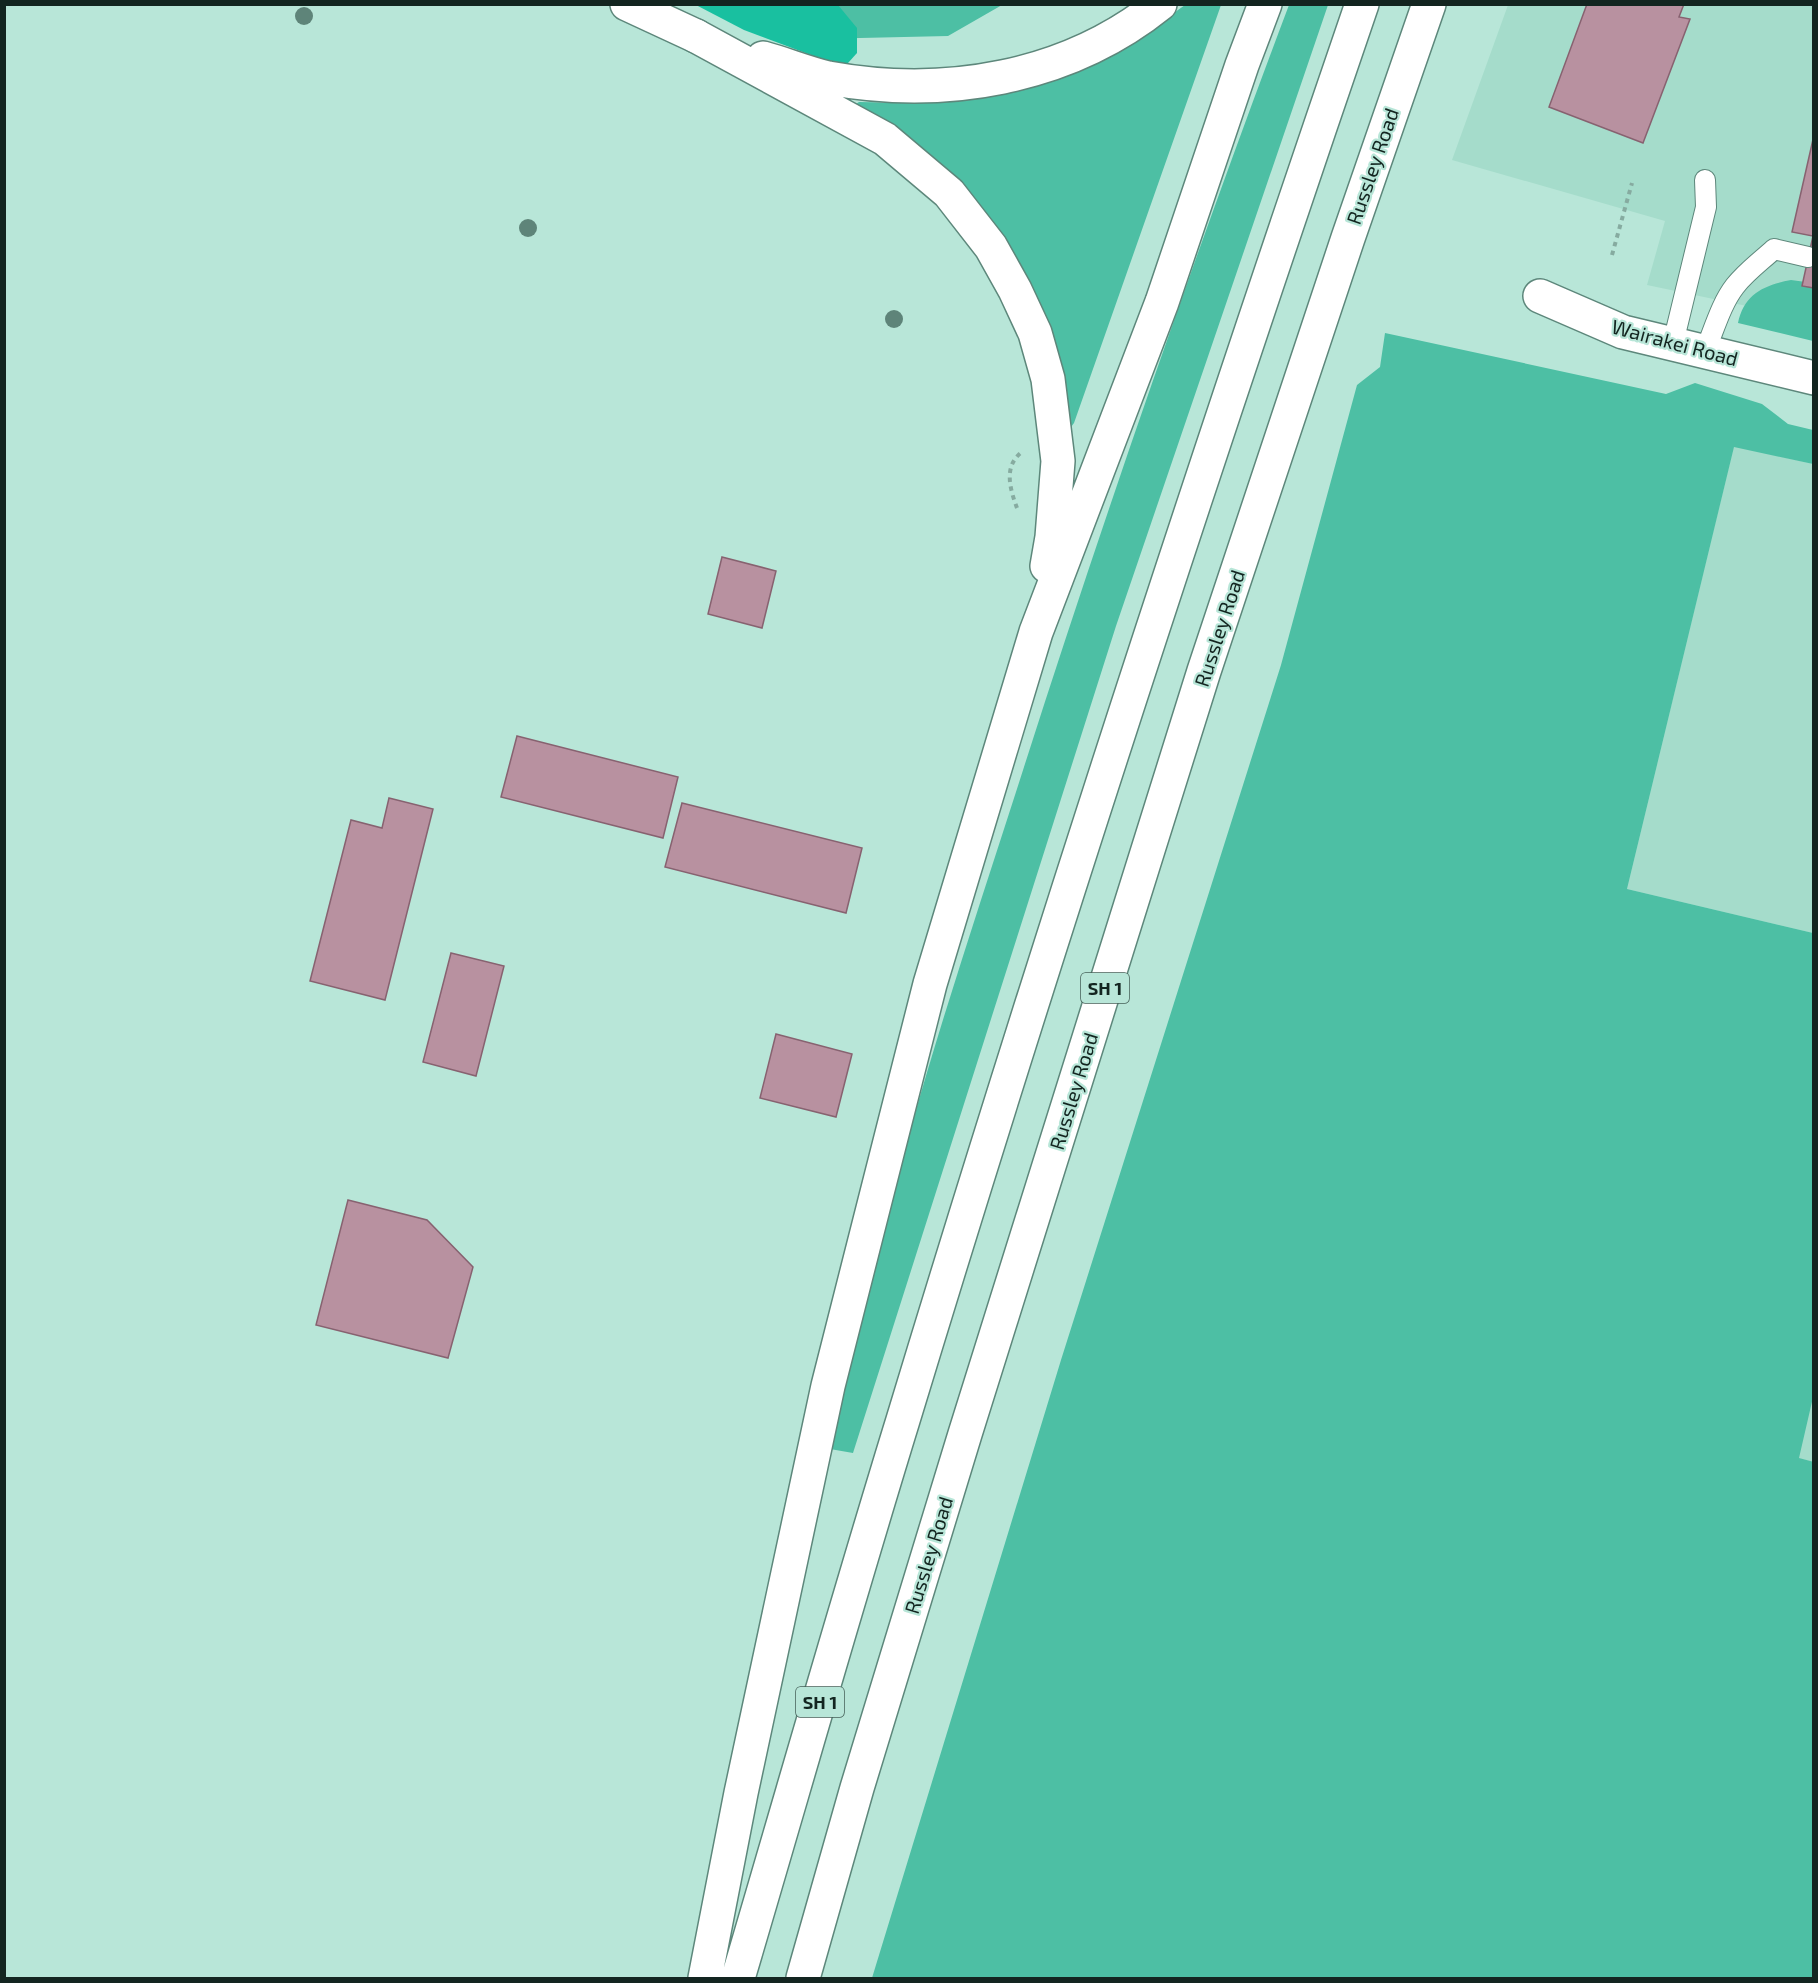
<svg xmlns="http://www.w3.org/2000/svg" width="1818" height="1983" font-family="'Exo 2',sans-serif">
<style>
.built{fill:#a5dccb}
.green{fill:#4dbfa4}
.forest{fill:#19c0a0}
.building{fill:#b891a0;stroke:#876270;stroke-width:1.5}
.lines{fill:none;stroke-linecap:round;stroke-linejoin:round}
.service-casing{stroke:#5d877b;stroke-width:22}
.minor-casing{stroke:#5d877b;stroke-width:36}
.tertiary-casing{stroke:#5d877b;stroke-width:36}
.trunk-casing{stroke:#5d877b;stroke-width:36}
.path{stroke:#86aba0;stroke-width:4;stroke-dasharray:4.5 4.5;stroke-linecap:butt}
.service{stroke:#fff;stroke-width:20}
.minor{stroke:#fff;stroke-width:33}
.tertiary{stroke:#fff;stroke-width:33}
.trunk{stroke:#fff;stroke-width:33}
.tree{fill:#5e8479}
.labels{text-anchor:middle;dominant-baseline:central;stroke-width:4.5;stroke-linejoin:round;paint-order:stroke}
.shield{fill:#b8e6d8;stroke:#445f57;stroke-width:1.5}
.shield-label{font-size:18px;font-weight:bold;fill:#132520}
.street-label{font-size:20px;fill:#132520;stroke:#b8e6d8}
</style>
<rect width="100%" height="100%" fill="#b8e6d8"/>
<path class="built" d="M 1508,5 L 1813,5 L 1813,320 L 1647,285 L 1665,221 L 1452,160 Z
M 1734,446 L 1813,464 L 1813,933 L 1627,889 Z
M 1813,1393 L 1813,1462 L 1798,1458 Z"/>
<path class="green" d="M 741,5 L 1002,5 L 948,36 L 816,39 Z
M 1185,5 L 1221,5 L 1074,423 L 1068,431 L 1029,291 L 856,108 L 856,104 L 859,102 C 898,103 940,105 978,98 C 1020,91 1063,78 1101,60 C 1131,45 1158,24 1185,5 Z
M 1289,5 L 1328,5 L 1116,626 L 853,1453 L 830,1449 C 854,1339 881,1231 912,1124 C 946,1004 986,886 1024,767 C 1106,511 1194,257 1289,5 Z
M 1791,280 L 1813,283 L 1813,341 L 1738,323 C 1744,294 1764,285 1791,280 Z
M 1385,333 L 1666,394 L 1695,383 L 1762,404 L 1788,424 L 1813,430 L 1813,464 L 1734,447 L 1627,889 L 1813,933 L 1814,1393 L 1799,1458 L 1814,1462 L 1813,1978 L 872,1978 L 1061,1360 L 1281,665 L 1357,385 L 1380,367 Z"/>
<path class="forest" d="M 696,5 L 838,5 L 857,28 L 857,53 L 848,63 L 835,64 L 744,30 Z"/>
<path class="building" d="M 1587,4 L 1684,4 L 1679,17 L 1690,19 L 1643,143 L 1549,107 Z
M 1814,135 L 1814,288 L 1802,286 L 1813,236 L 1792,232 Z
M 722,557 L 776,571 L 762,628 L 708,614 Z
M 517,736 L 678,777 L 663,838 L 501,797 Z
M 389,798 L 433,809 L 385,1000 L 310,981 L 351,820 L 382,828 Z
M 682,803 L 862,848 L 846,913 L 665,867 Z
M 451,953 L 504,966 L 476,1076 L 423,1062 Z
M 776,1034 L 852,1054 L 836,1117 L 760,1098 Z
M 348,1200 L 427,1220 L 473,1267 L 448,1358 L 316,1325 Z"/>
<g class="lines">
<g class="service-casing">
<path id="service" d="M 1673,343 L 1706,207 L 1705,180
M 1705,351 C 1714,330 1721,304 1735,286 C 1746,272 1761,261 1774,249 L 1808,257"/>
</g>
<g class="minor-casing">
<path id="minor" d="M 1540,296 L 1623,332 L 1814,378"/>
</g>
<g class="tertiary-casing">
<path id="tertiary" d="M 627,4 L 696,36"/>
</g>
<g class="trunk-casing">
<path id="trunk" d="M 696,36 L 885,139 L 949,193 L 991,247 L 1015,290 L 1035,333 L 1048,379 L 1058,461 L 1052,537 L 1047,566
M 763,58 C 785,64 807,73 828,78 C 944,99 1067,79 1160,4
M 705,1978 L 741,1793 L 828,1386 L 930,984 L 1036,632 L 1162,302 L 1242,65 L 1265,4
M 738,1978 C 793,1792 846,1605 903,1420 C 1047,945 1201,474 1362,4
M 803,1978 L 857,1788 L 965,1434 L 1204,671 L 1348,238 L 1429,4"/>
</g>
<path class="path" d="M 1612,255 L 1632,183
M 1017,508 C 1010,489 1003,466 1022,452"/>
<use href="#service" class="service"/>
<use href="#minor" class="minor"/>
<use href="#tertiary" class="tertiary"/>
<use href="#trunk" class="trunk"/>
</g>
<g class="tree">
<circle cx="304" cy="16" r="9"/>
<circle cx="528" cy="228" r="9"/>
<circle cx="894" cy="319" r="9"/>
</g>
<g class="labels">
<g class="shield">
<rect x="1081" y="973" width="48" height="30" rx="4.5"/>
<rect x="796" y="1687" width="48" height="30" rx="4.5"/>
</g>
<g class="shield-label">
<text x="1105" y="988">SH 1</text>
<text x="820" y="1702">SH 1</text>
</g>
<g class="street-label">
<text transform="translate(1372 166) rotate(-71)">Russley Road</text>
<text transform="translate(1675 342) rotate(15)">Wairakei Road</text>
<text transform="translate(1219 628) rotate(-72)">Russley Road</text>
<text transform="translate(1073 1091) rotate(-73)">Russley Road</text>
<text transform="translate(928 1555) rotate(-73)">Russley Road</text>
</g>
</g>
<rect width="1818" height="1983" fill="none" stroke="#132520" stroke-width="12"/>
</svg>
